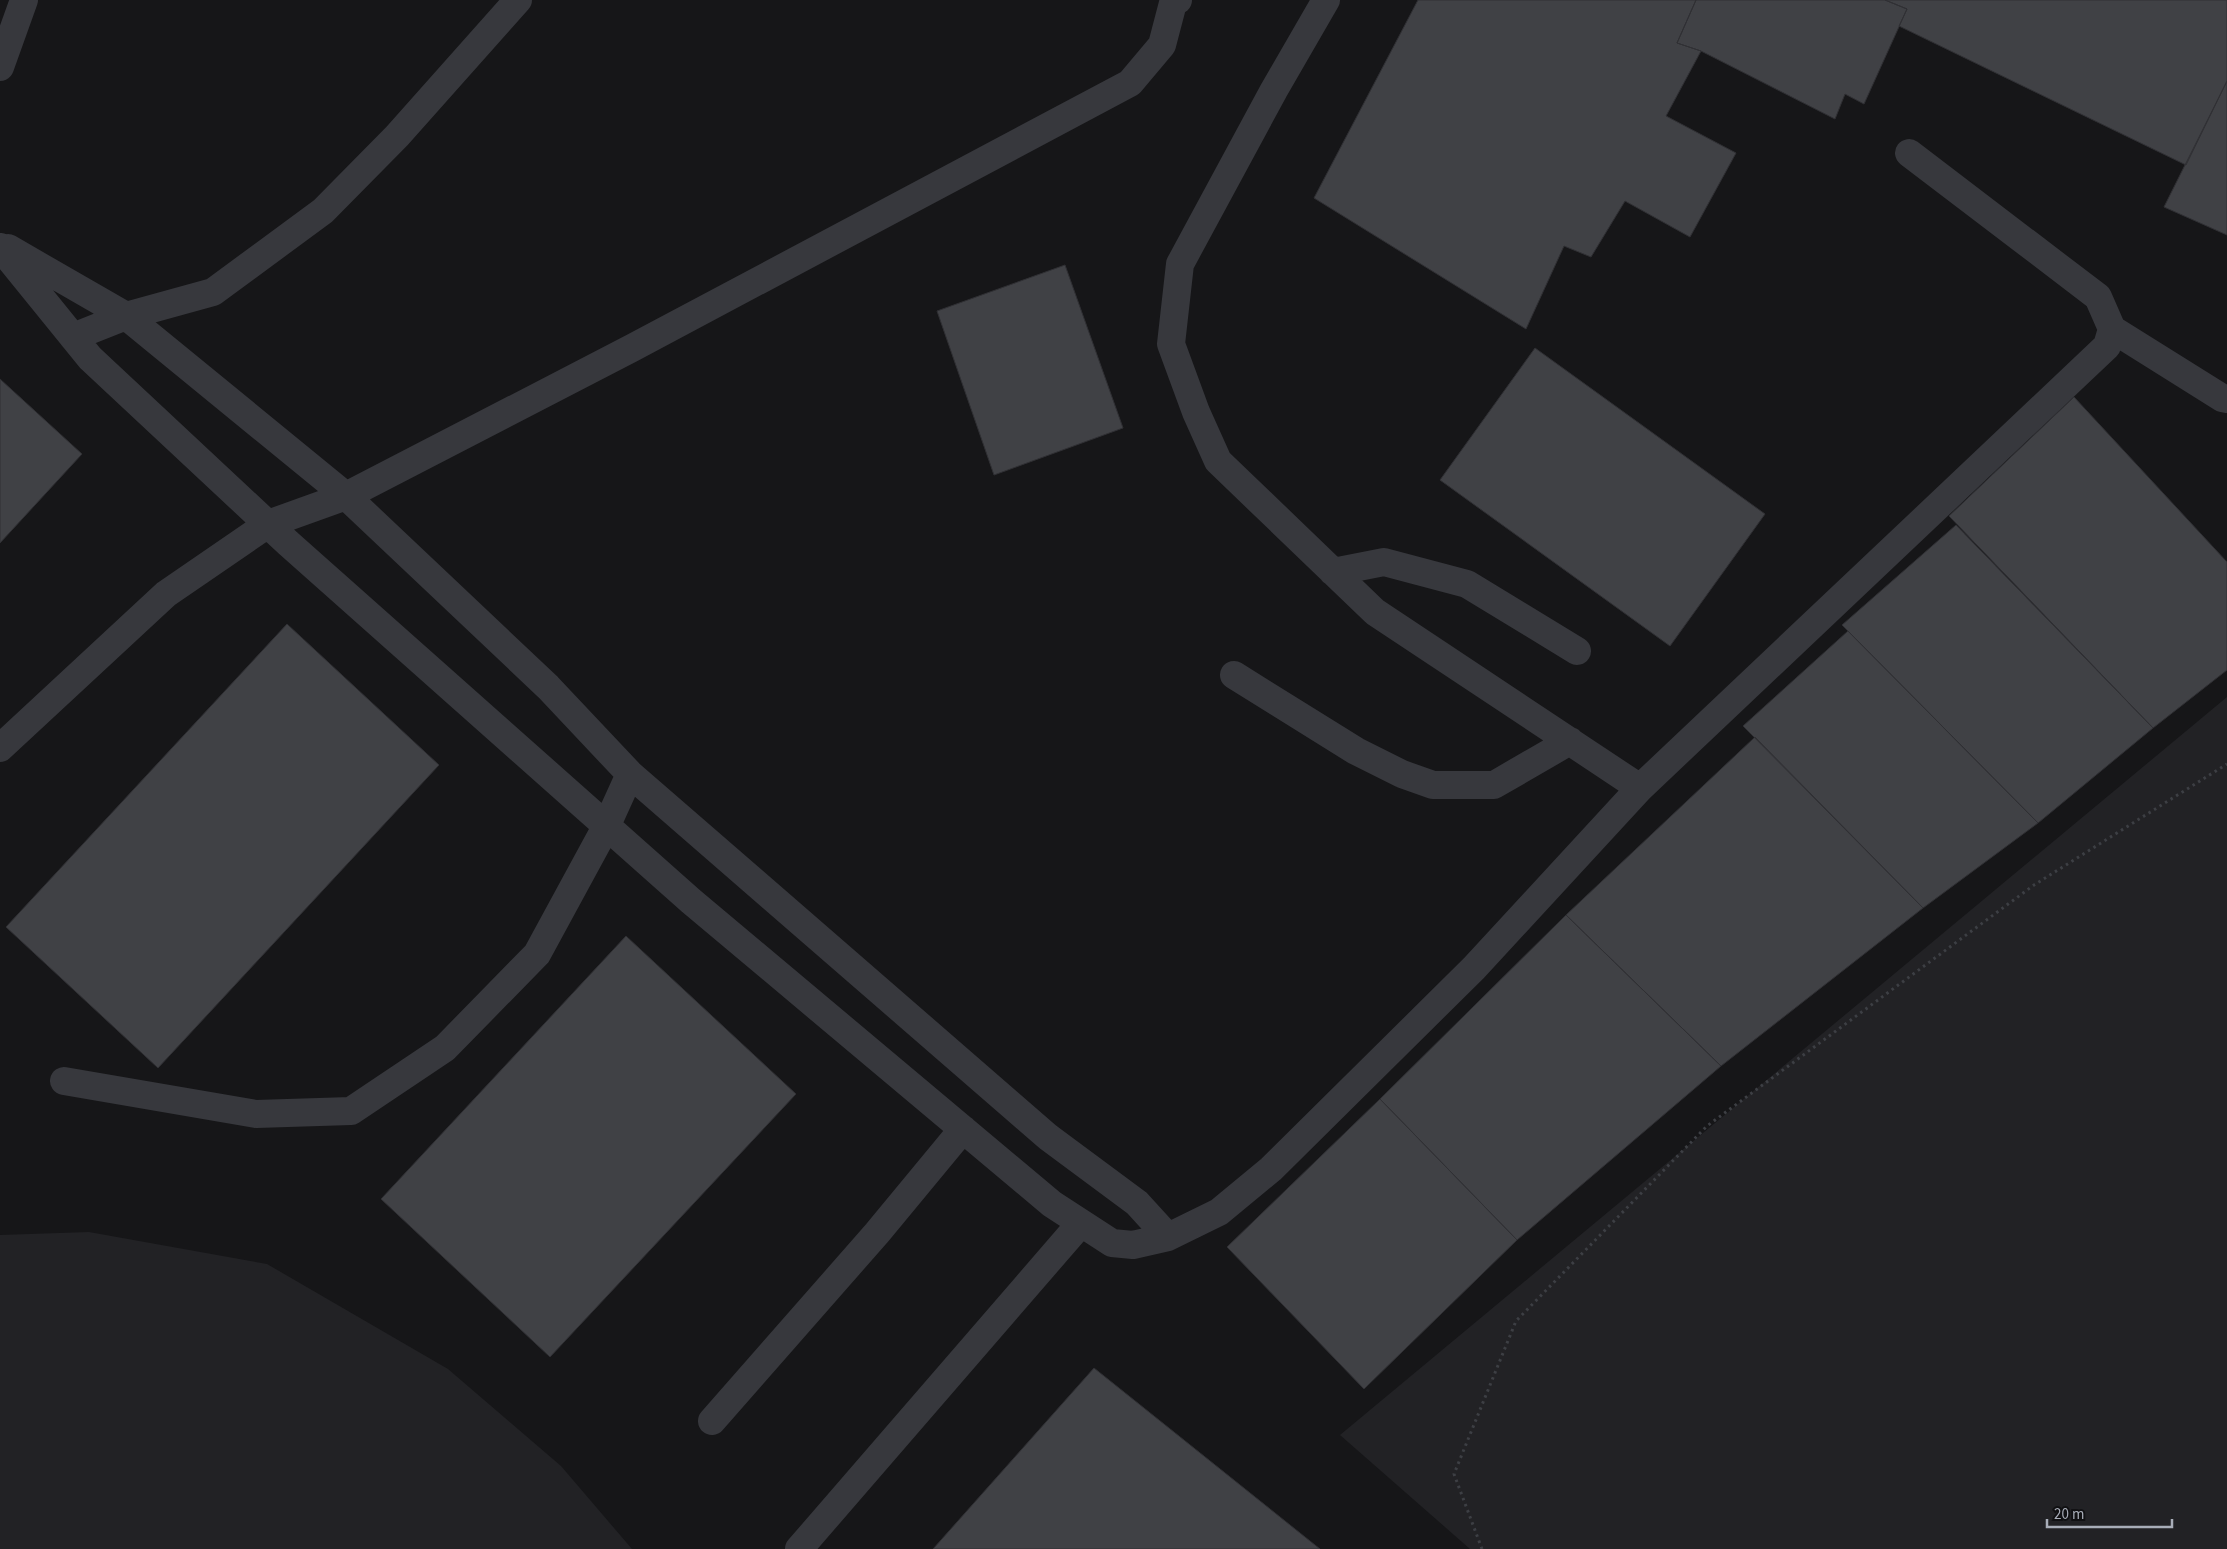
<svg xmlns="http://www.w3.org/2000/svg" width="2227" height="1549" font-family="'Source Sans 3',sans-serif">
<style>
.built{fill:#222225}
.building{fill:#404145;stroke:#303034}
.lines{fill:none;stroke-linecap:round;stroke-linejoin:round}
.path{stroke:#3d3f44;stroke-width:3;stroke-dasharray:2.5 4;stroke-linecap:butt}
.minor{stroke:#37383d;stroke-width:28}
</style>
<rect width="100%" height="100%" fill="#161618"/>
<path class="built" d="M 2227,697 L 2227,1549 L 1470,1549 L 1340,1435 Z
M 89,1232 L 267,1264 L 448,1369 L 561,1466 L 632,1549 L 0,1549 L 0,1235 Z"/>
<path class="building" d="M 1418,0 L 1696,0 L 1677,43 L 1701,51 L 1666,116 L 1736,153 L 1690,237 L 1625,201 L 1591,257 L 1564,246 L 1526,329 L 1314,198 Z
M 1696,0 L 1885,0 L 1907,9 L 1864,104 L 1845,94 L 1835,119 L 1701,51 L 1677,43 Z
M 1885,0 L 2227,0 L 2227,81 L 2186,165 L 1899,26 L 1907,9 Z
M 2227,81 L 2227,235 L 2164,207 Z
M 1065,265 L 1123,428 L 994,475 L 937,311 Z
M 1535,348 L 1765,514 L 1670,646 L 1440,480 Z
M 0,379 L 82,454 L 0,543 Z
M 2074,397 L 2227,562 L 2227,670 L 2153,728 L 1949,516 Z
M 1956,525 L 2153,728 L 2038,823 L 1842,625 Z
M 287,624 L 439,765 L 158,1068 L 6,927 Z
M 1848,631 L 2038,823 L 1923,908 L 1743,726 Z
M 1755,737 L 1923,908 L 1721,1066 L 1566,915 Z
M 1566,915 L 1721,1066 L 1517,1240 L 1380,1099 Z
M 626,936 L 796,1094 L 550,1357 L 381,1199 Z
M 1380,1099 L 1517,1240 L 1364,1389 L 1227,1247 Z
M 1094,1368 L 1320,1549 L 933,1549 Z"/>
<g class="lines">
<path class="path" d="M 1482,1549 L 1454,1474 L 1516,1321 L 1707,1126 L 2034,885 L 2227,764"/>
<path class="minor" d="M 1326,0 L 1274,90 L 1180,264 L 1171,344 L 1196,412 L 1218,461 L 1375,612 L 1640,788
M 0,67 L 24,0
M 1909,153 L 2098,297 L 2112,329 L 2222,398 L 2227,399
M 0,247 L 90,358 L 288,543 L 691,901 L 1052,1204 L 1112,1243 L 1133,1245 L 1168,1237 L 1219,1212 L 1271,1169 L 1474,968 L 1640,788 L 2107,346 L 2112,329
M 8,248 L 126,316 L 346,496 L 548,687 L 630,774 L 1048,1137 L 1137,1203 L 1168,1237
M 73,337 L 126,316 L 213,292 L 323,211 L 397,136 L 518,0
M 1333,572 L 1384,562 L 1467,584 L 1577,651
M 1234,675 L 1356,751 L 1402,774 L 1433,785 L 1494,785 L 1570,741
M 0,748 L 166,594 L 268,524 L 346,496 L 632,348 L 1130,83 L 1162,45 L 1173,3 L 1178,0
M 64,1081 L 256,1114 L 351,1111 L 445,1048 L 537,954 L 606,827 L 630,774
M 712,1421 L 877,1233 L 963,1129
M 799,1549 L 1081,1223"/>
</g>
<path d="M2047 1519v8h125v-8" fill="none" stroke="#a8adb8" stroke-width="2.5"/>
<text x="2054" y="1519" font-size="15" fill="#a8adb8" stroke="#111113" stroke-width="4" paint-order="stroke">20 m</text>
</svg>
